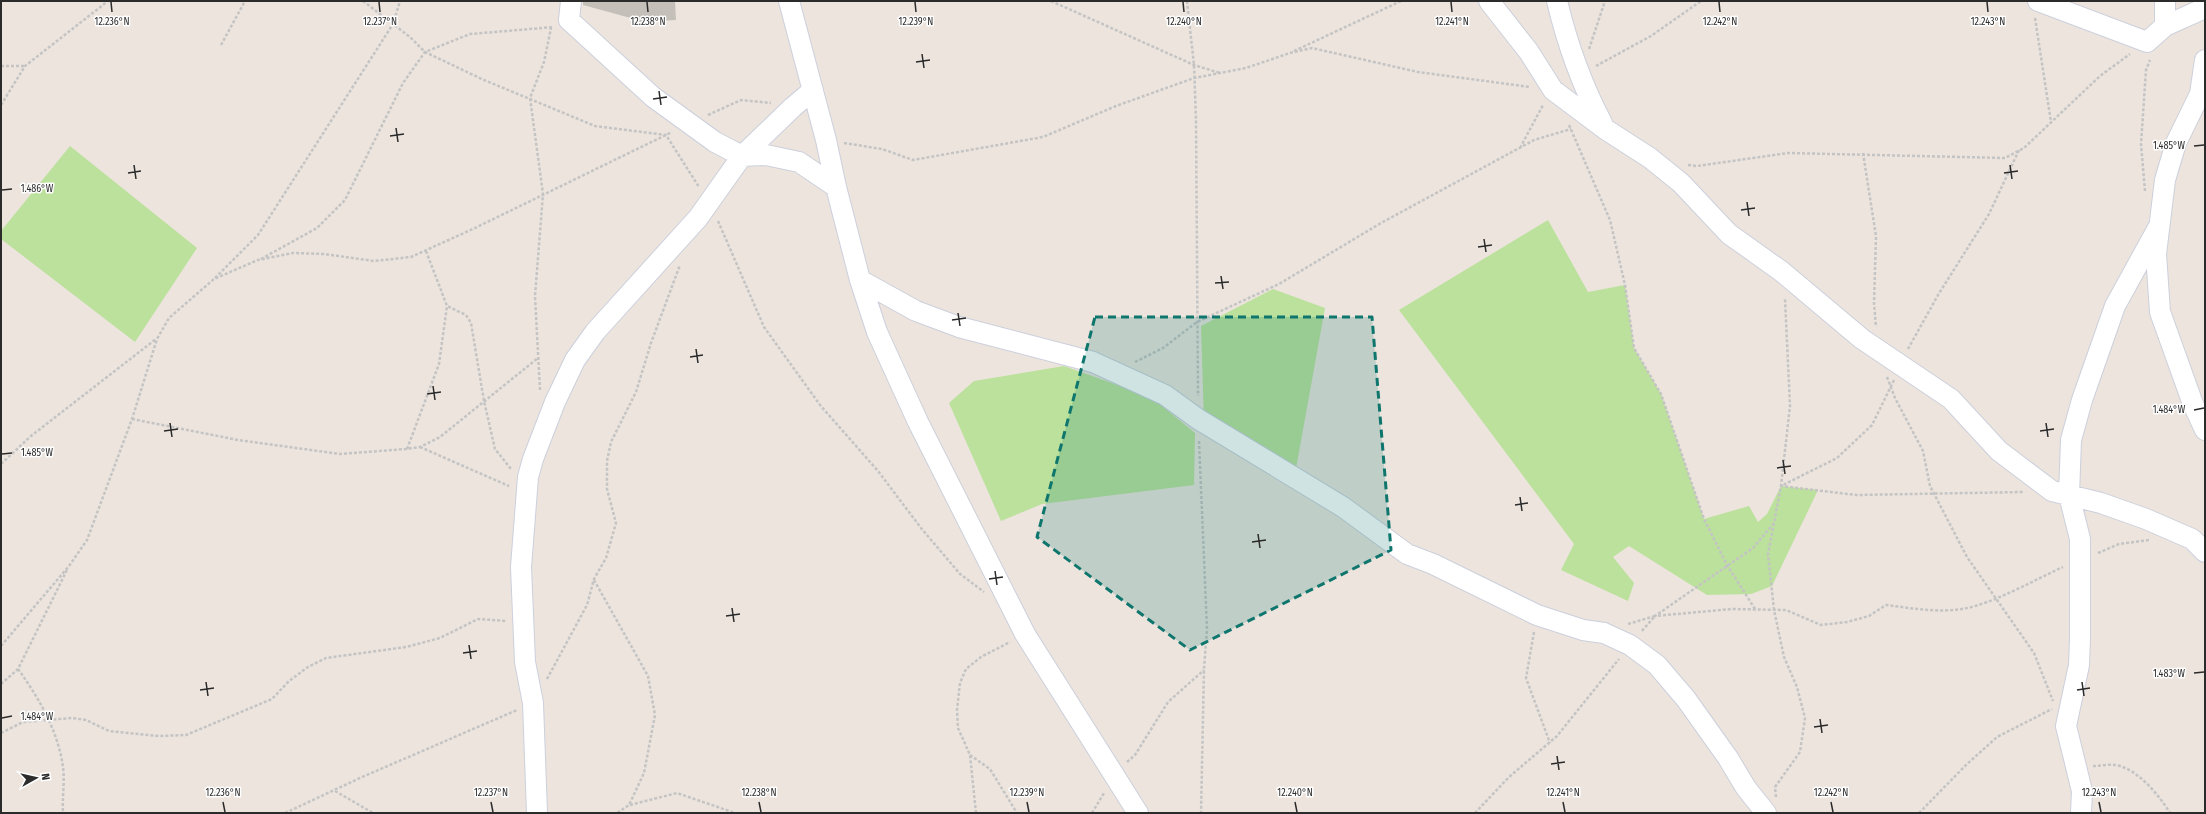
<svg xmlns="http://www.w3.org/2000/svg" width="2206" height="814" font-family="'Fira Sans Condensed',sans-serif">
<style>
.green{fill:#bbe19c}
.building{fill:#c5bfb9}
.lines{fill:none;stroke-linecap:round;stroke-linejoin:round}
.minor-casing{stroke:#ccd0dc;stroke-width:22}
.path{stroke:#c4c4c4;stroke-width:2.5;stroke-dasharray:3 2;stroke-linecap:butt}
.minor{stroke:#fff;stroke-width:20}
.marked{fill:#0f766e;fill-opacity:0.2;stroke:#0f766e;stroke-width:3;stroke-dasharray:8 5;stroke-linejoin:round}
.ticks{fill:none;stroke:#2b2b2b;stroke-width:1.5}
.ticks-label{font-size:10px;text-anchor:middle;fill:#2b2b2b;stroke:#fff;stroke-width:3;stroke-linejoin:round;paint-order:stroke}
</style>
<rect width="100%" height="100%" fill="#ece4dd"/>
<path class="green" d="M 70,146 L 197,248 L 135,342 L 1,239 L 1,231 Z
M 1548,220 L 1588,292 L 1625,285 L 1634,348 L 1661,394 L 1704,519 L 1749,506 L 1758,522 L 1767,514 L 1781,486 L 1818,490 L 1772,586 L 1751,594 L 1707,595 L 1629,546 L 1613,557 L 1634,583 L 1628,601 L 1561,570 L 1574,544 L 1399,310 Z
M 1273,289 L 1325,308 L 1293,485 L 1204,422 L 1201,326 Z
M 1064,366 L 1151,397 L 1195,433 L 1194,485 L 1042,504 L 1001,521 L 949,403 L 974,381 Z"/>
<path class="building" d="M 583,1 L 675,1 L 676,20 L 638,22 L 638,20 L 583,5 Z"/>
<g class="lines">
<g class="minor-casing">
<path id="minor" d="M 571,1 L 569,20 L 653,97 L 715,142 L 742,156 L 766,155 L 799,162 L 836,187
M 789,1 L 826,140 L 836,187 L 860,280 L 877,332 L 918,422 L 1025,634 L 1138,813
M 1489,1 L 1529,52 L 1553,90 L 1605,129 L 1650,158 L 1681,183 L 1729,234 L 1781,271 L 1862,339 L 1951,399 L 1999,451 L 2052,491 L 2101,503 L 2146,519 L 2192,539 L 2205,552
M 1557,1 C 1567,43 1582,85 1602,123
M 2038,1 L 2147,42 L 2165,26 L 2205,8
M 2165,1 L 2165,26
M 2205,60 L 2200,94 L 2176,143 L 2165,180 L 2156,254 L 2160,312 L 2193,404 L 2205,430
M 860,280 L 916,311 L 959,327 L 1093,362 L 1165,395 L 1198,419 L 1343,507 L 1407,554 L 1433,564 L 1537,615 L 1583,630 L 1604,633 L 1630,645 L 1657,665 L 1686,699 L 1728,758 L 1746,788 L 1766,813
M 537,813 L 533,703 L 525,662 L 521,567 L 528,477 L 533,459 L 555,402 L 575,360 L 595,332 L 698,218 L 742,156 L 793,107 L 813,90
M 2081,813 L 2082,791 L 2066,726 L 2079,665 L 2080,639 L 2080,539 L 2069,495 L 2071,440 L 2082,400 L 2115,306 L 2159,226"/>
</g>
<path class="path" d="M 363,1 L 410,37 L 425,52 L 484,80 L 595,126 L 666,135 L 699,187
M 1051,1 L 1194,65 L 1220,73
M 1187,1 L 1194,65 L 1196,120 L 1198,396
M 2035,18 L 2051,122
M 221,45 L 245,1
M 1589,49 L 1605,1
M 1294,51 L 1401,1
M 1,66 L 24,66
M 1596,66 L 1651,36 L 1701,1
M 1,105 L 25,66 L 108,1
M 708,115 L 741,100 L 771,103
M 1569,125 L 1610,220 L 1625,285 L 1634,348 L 1661,394 L 1704,519 L 1727,565 L 1755,609
M 844,143 L 882,149 L 913,160 L 1043,137 L 1116,106 L 1194,78 L 1246,68 L 1290,53 L 1312,48 L 1418,72 L 1530,87
M 1520,148 L 1543,105
M 1863,153 L 1876,236 L 1874,303 L 1876,327
M 1688,165 L 1697,166 L 1788,153 L 2005,158 L 2024,148 L 2100,76 L 2130,54
M 2145,191 L 2141,144 L 2146,70 L 2150,60
M 718,221 L 764,327 L 820,405 L 878,471 L 921,528 L 960,574 L 984,592
M 426,251 L 447,306 L 466,315 L 471,323 L 484,401 L 495,449 L 511,469
M 261,259 L 317,228 L 345,200 L 403,83 L 425,52 L 470,34 L 554,27
M 215,278 L 258,235 L 393,24 L 400,1
M 1908,349 L 1938,295 L 1989,214 L 2019,150
M 1135,362 L 1163,348 L 1197,322 L 1279,284 L 1381,223 L 1534,140 L 1571,129
M 1887,377 L 1895,398 L 1923,451 L 1930,486 L 1967,557 L 2034,653 L 2053,701
M 1894,380 L 1872,425 L 1837,458 L 1781,486 L 1856,495 L 2024,492
M 540,390 L 535,296 L 543,194 L 530,98 L 544,62 L 551,28
M 132,419 L 238,440 L 340,454 L 406,449 L 420,447 L 440,437 L 538,358
M 1199,441 L 1207,629 L 1204,669 L 1201,813
M 420,447 L 509,486
M 407,449 L 439,364 L 447,306
M 1,464 L 31,436 L 156,339
M 1774,523 L 1753,548 L 1655,616 L 1732,609 L 1786,610 L 1821,625 L 1847,622 L 1869,616 L 1886,605 C 1911,608 1936,613 1962,609 C 1993,604 2034,580 2063,567
M 2098,553 L 2119,544 L 2149,540
M 594,580 L 648,676 L 655,715 L 644,773 L 629,805 L 617,813
M 1628,624 L 1655,616 L 1641,632
M 1534,632 L 1526,678 L 1550,743
M 1,646 L 69,566 L 87,540 L 132,419 L 157,339 L 169,318 L 214,279 L 258,260 L 293,253 L 324,254 L 374,261 L 411,257 L 475,228 L 672,132
M 18,669 C 39,698 58,731 63,767 C 65,782 62,798 63,813
M 547,679 L 587,605 L 594,579 L 606,558 L 616,523 L 607,489 L 607,461 L 611,442 L 636,392 L 651,343 L 680,265
M 1,684 L 18,669 L 67,570
M 1,733 L 23,722 L 72,718 L 86,720 L 109,731 L 159,736 L 186,735 L 272,699 L 289,681 L 308,667 L 326,658 L 406,647 L 440,638 L 478,619 L 506,621
M 970,755 L 990,769 L 1017,813
M 1127,762 L 1135,755 L 1168,702 L 1204,670
M 2093,766 C 2100,766 2108,764 2115,765 C 2137,768 2159,795 2170,813
M 335,791 L 373,813
M 1776,797 L 1775,787 L 1800,752 L 1805,718 L 1797,687 L 1784,657 L 1774,610 L 1768,554 L 1781,486 L 1790,406 L 1785,299
M 630,805 L 677,793 L 735,813
M 285,813 L 360,778 L 517,710
M 976,813 L 970,755 L 958,728 L 957,710 L 960,683 L 966,669 L 981,657 L 1010,642
M 1092,813 L 1104,793
M 1475,813 L 1509,777 L 1557,736 L 1619,659
M 1919,813 L 1966,765 L 1997,737 L 2052,709"/>
<use href="#minor" class="minor"/>
</g>
<path class="marked" d="M 1095,317 L 1372,317 L 1391,550 L 1190,650 L 1037,537 Z"/>
<path class="ticks" d="M 111,2 L 112,12M 379,2 L 380,12M 647,2 L 648,12M 915,2 L 916,12M 1183,2 L 1184,12M 1451,2 L 1452,12M 1719,2 L 1720,12M 1987,2 L 1988,12M 922,54 L 924,68M 916,62 L 930,60M 659,91 L 661,105M 653,99 L 667,97M 396,128 L 398,142M 390,136 L 404,134M 2194,146 L 2204,145M 134,165 L 136,179M 2010,165 L 2012,179M 128,173 L 141,171M 2004,173 L 2018,171M 2,190 L 12,189M 1747,202 L 1749,216M 1741,210 L 1755,208M 1484,239 L 1486,252M 1478,247 L 1492,245M 1221,276 L 1223,289M 1215,283 L 1229,282M 958,313 L 960,326M 952,320 L 966,318M 696,349 L 698,363M 690,357 L 703,355M 433,386 L 435,400M 427,394 L 441,392M 2194,410 L 2204,408M 170,423 L 172,437M 2046,423 L 2048,437M 164,431 L 178,429M 2040,431 L 2054,429M 2,454 L 12,453M 1783,460 L 1785,474M 1777,468 L 1791,466M 1520,497 L 1522,511M 1515,505 L 1528,503M 1258,534 L 1260,548M 1252,542 L 1266,540M 995,571 L 997,585M 989,579 L 1003,577M 732,608 L 734,622M 726,616 L 740,614M 469,645 L 471,659M 463,653 L 477,651M 2194,673 L 2204,672M 206,682 L 208,696M 2082,682 L 2084,696M 200,690 L 214,688M 2077,690 L 2090,688M 2,718 L 12,716M 1820,719 L 1822,733M 1814,727 L 1828,725M 1557,756 L 1559,770M 1551,764 L 1565,762M 223,802 L 225,812M 491,802 L 493,812M 759,802 L 761,812M 1027,802 L 1029,812M 1295,802 L 1297,812M 1563,802 L 1565,812M 1831,802 L 1833,812M 2099,802 L 2101,812"/>
<g class="ticks-label">
<text x="112" y="25">12.236°N</text>
<text x="380" y="25">12.237°N</text>
<text x="648" y="25">12.238°N</text>
<text x="916" y="25">12.239°N</text>
<text x="1184" y="25">12.240°N</text>
<text x="1452" y="25">12.241°N</text>
<text x="1720" y="25">12.242°N</text>
<text x="1988" y="25">12.243°N</text>
<text x="2169" y="149">1.485°W</text>
<text x="37" y="192">1.486°W</text>
<text x="2169" y="413">1.484°W</text>
<text x="37" y="456">1.485°W</text>
<text x="2169" y="677">1.483°W</text>
<text x="37" y="720">1.484°W</text>
<text x="223" y="796">12.236°N</text>
<text x="491" y="796">12.237°N</text>
<text x="759" y="796">12.238°N</text>
<text x="1027" y="796">12.239°N</text>
<text x="1295" y="796">12.240°N</text>
<text x="1563" y="796">12.241°N</text>
<text x="1831" y="796">12.242°N</text>
<text x="2099" y="796">12.243°N</text>
</g>
<rect width="2206" height="814" fill="none" stroke="#2b2b2b" stroke-width="4"/>
<g transform="translate(36 778) rotate(82)" stroke="#ffffff" stroke-width="3" paint-order="stroke">
<path d="M0-3L7 15L0 10L-7 15Z" fill="#2b2b2b"/>
<text y="-6" font-size="11" font-weight="bold" text-anchor="middle" fill="#2b2b2b">N</text>
</g>
</svg>
